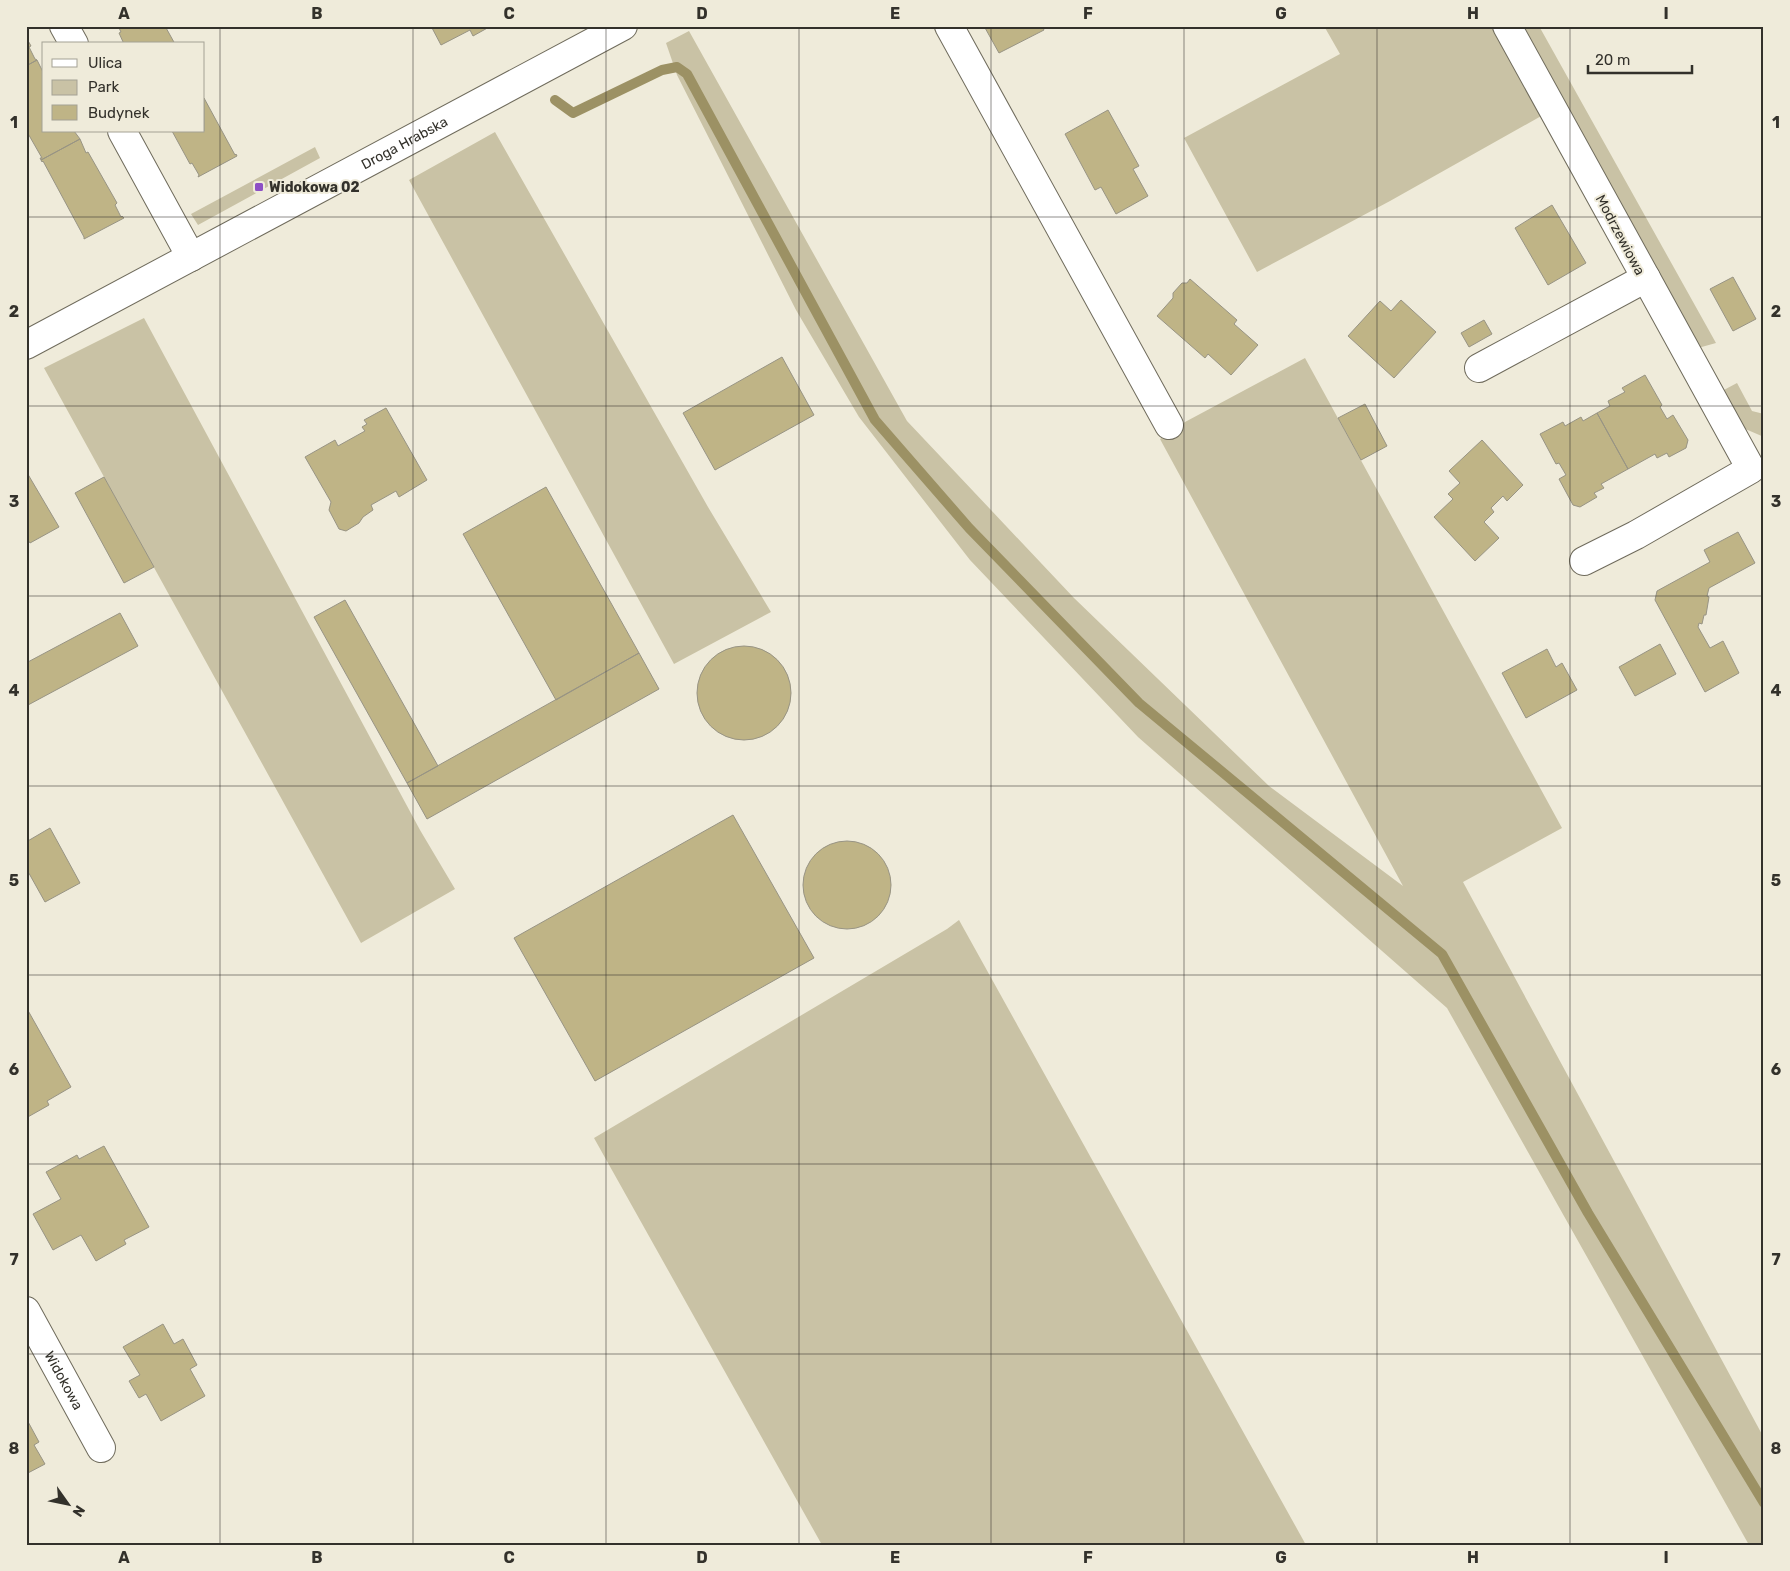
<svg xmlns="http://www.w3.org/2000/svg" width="1790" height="1571" font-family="Rubik,sans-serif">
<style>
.green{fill:#c9c2a5}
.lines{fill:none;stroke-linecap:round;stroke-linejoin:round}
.stream{stroke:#9c9164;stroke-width:10}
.building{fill:#bfb486;stroke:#989484}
.minor-casing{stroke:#6f6b5c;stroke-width:30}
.minor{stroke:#fff;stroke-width:28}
.grid{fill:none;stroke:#33312b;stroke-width:1;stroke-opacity:0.55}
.poi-dot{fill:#8d4fc5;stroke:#efebda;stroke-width:2}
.labels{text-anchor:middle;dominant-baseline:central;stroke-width:4;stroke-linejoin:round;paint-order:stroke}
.street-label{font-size:14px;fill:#33312b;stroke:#efebda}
.poi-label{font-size:14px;font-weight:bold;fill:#33312b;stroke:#efebda;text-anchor:start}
.neatline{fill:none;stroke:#33312b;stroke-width:2}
.grid-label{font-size:16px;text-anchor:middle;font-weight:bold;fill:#33312b}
</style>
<rect width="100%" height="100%" fill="#efebda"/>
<path class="green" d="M 1324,26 L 1493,26 L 1543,115 L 1390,201 L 1257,272 L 1184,138 L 1340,54 Z
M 1520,26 L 1539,26 L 1716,343 L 1698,348 Z
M 689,31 L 907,421 L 1074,598 L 1269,786 L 1403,886 L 1160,439 L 1185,422 L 1305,358 L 1562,828 L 1463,882 L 1764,1438 L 1764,1545 L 1749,1545 L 1447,1008 L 1138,737 L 970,560 L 859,417 L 796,310 L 677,75 L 666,43 Z
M 495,132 L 708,507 L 771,612 L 674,664 L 409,180 Z
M 315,147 L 320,158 L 198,225 L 191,214 Z
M 144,318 L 420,830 L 455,889 L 361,943 L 44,368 Z
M 1737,383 L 1752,411 L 1764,414 L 1764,437 L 1743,428 L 1722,391 Z
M 959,920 L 1306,1545 L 822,1545 L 594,1138 L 947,929 Z"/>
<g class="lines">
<path class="stream" d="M 555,100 L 573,113 L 662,70 L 677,67 L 687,74 L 875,420 L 969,528 L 1139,703 L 1442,954 L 1588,1213 L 1764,1503"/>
</g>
<path class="building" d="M 118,26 L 165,26 L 175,44 L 124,44 L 119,33 L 121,32 Z
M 431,26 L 491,26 L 473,36 L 470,30 L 441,45 Z
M 984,26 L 1042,26 L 1044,30 L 999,53 Z
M 26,37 L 31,46 L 29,47 L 35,59 L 37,60 L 26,66 Z
M 37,60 L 44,74 L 44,131 L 74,131 L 80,139 L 41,160 L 40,158 L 42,158 L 26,130 L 26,66 Z
M 204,98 L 235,155 L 236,154 L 237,156 L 198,177 L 199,175 L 192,163 L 190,164 L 172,131 L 204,131 Z
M 1108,110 L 1139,166 L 1133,169 L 1148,196 L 1116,214 L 1101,187 L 1095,190 L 1065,134 Z
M 80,139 L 86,153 L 88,152 L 117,203 L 115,205 L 121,217 L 122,216 L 124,218 L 84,239 L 84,237 L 43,161 L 42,162 L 41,160 Z
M 1552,205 L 1586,263 L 1548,285 L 1515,228 Z
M 1733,277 L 1756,319 L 1733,331 L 1710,289 Z
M 1190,279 L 1237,320 L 1234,324 L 1258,345 L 1231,375 L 1208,354 L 1205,358 L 1157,316 L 1173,298 L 1173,293 L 1182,283 L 1187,283 Z
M 1401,300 L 1436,332 L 1394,378 L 1348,336 L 1380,301 L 1391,311 Z
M 1484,320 L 1492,334 L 1469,347 L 1461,333 Z
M 782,357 L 814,415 L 715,470 L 683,413 Z
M 1645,375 L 1662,405 L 1660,407 L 1667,419 L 1673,415 L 1688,440 L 1686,448 L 1669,457 L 1667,453 L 1657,458 L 1655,454 L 1628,469 L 1597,413 L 1610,406 L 1608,401 L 1625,392 L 1622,388 Z
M 1365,404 L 1387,446 L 1361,460 L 1338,418 Z
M 386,408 L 427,480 L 399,497 L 396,491 L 371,505 L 373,510 L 363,517 L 359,523 L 346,531 L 339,529 L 329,510 L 331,502 L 305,457 L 335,440 L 338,446 L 365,431 L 362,427 L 367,424 L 364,420 Z
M 1597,413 L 1628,469 L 1601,484 L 1604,488 L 1594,493 L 1597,497 L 1580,507 L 1573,505 L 1559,479 L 1566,475 L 1559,463 L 1556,464 L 1540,434 L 1563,422 L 1565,426 L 1581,417 L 1583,421 Z
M 1482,440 L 1523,485 L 1507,501 L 1503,496 L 1491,508 L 1494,512 L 1484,522 L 1499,538 L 1475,561 L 1434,517 L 1453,499 L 1448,494 L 1460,483 L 1449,471 Z
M 26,471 L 59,527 L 30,543 L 26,537 Z
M 104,477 L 154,567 L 124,583 L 75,493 Z
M 546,487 L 639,653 L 556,700 L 463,534 Z
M 1738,532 L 1755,563 L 1709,588 L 1707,596 L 1709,597 L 1706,615 L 1704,615 L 1702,624 L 1699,623 L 1698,627 L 1710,648 L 1723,641 L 1739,673 L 1705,692 L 1655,600 L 1657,591 L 1710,562 L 1704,550 Z
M 345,600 L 438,766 L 407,783 L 314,617 Z
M 120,613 L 138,646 L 28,705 L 26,702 L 26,663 Z
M 1660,644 L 1676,674 L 1635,696 L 1619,667 Z
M697 693a47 47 0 1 1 94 0a47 47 0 1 1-94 0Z
M 1547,649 L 1556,667 L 1562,663 L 1577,690 L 1526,718 L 1502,673 Z
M 639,653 L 659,689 L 427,819 L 407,783 Z
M 733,815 L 814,958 L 595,1081 L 514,938 Z
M 50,828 L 80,883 L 45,902 L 26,868 L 26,842 Z
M803 885a44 44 0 1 1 88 0a44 44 0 1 1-88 0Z
M 26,1007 L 71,1087 L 47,1101 L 49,1105 L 26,1118 Z
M 104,1146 L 149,1227 L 124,1240 L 126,1244 L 96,1261 L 81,1235 L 53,1250 L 33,1214 L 61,1199 L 46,1172 L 77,1155 L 79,1159 Z
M 163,1324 L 174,1344 L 183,1339 L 197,1365 L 190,1369 L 205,1396 L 161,1421 L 146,1394 L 139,1398 L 129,1381 L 140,1375 L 123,1347 Z
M 26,1418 L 39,1442 L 34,1445 L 45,1464 L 26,1474 Z"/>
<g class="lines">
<g class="minor-casing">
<g id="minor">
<path d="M 64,26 L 74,44"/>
<path d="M 949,26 L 1169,425"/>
<path d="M 122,131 L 191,257"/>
<path id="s1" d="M 26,345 L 623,26"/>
<path d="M 1479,368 L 1646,278 L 1507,26"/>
<path d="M 1584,561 L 1636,535 L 1751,469 L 1646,278"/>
<path id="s2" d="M 26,1311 L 101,1448"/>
</g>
</g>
<use href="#minor" class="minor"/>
</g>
<path class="grid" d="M 220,26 L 220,1545M 413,26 L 413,1545M 606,26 L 606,1545M 799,26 L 799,1545M 991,26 L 991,1545M 1184,26 L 1184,1545M 1377,26 L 1377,1545M 1570,26 L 1570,1545M 26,217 L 1764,217M 26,406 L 1764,406M 26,596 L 1764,596M 26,786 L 1764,786M 26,975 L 1764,975M 26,1164 L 1764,1164M 26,1354 L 1764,1354"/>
<rect class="poi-dot" x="254" y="182" width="10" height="10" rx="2.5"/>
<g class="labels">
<g class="street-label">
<text stroke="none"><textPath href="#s1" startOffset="429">Droga Hrabska</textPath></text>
<text transform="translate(1620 235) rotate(62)">Modrzewiowa</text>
<text stroke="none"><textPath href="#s2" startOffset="79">Widokowa</textPath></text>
</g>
<g class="poi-label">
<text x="269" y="187">Widokowa 02</text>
</g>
</g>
<rect width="1790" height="1571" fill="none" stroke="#efebda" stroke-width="55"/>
<rect x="42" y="42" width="162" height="90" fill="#efebda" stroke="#a4a194"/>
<rect x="52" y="59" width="25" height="8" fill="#ffffff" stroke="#a4a194"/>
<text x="88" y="68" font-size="15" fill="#33312b">Ulica</text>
<rect x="52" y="80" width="25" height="15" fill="#c9c2a5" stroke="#a4a194"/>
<text x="88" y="92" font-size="15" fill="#33312b">Park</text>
<rect x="52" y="105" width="25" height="15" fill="#bfb486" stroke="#a4a194"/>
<text x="88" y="118" font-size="15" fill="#33312b">Budynek</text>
<g transform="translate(68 1504) rotate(123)" stroke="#efebda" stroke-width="4" paint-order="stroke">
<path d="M0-4L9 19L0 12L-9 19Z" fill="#33312b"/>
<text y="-8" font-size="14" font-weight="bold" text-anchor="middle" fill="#33312b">N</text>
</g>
<path d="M1588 65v8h104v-8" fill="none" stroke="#33312b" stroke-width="2.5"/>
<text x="1595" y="65" font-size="15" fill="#33312b" stroke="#efebda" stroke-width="4" paint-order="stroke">20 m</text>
<rect x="28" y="28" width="1734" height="1516" class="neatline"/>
<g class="grid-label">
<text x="124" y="19">A</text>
<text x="317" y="19">B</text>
<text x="509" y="19">C</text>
<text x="702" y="19">D</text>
<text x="895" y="19">E</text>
<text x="1088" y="19">F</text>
<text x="1281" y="19">G</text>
<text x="1473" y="19">H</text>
<text x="1666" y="19">I</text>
<text x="14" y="128">1</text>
<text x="1776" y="128">1</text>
<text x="14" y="317">2</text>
<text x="1776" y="317">2</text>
<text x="14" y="507">3</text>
<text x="1776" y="507">3</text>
<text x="14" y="696">4</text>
<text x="1776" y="696">4</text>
<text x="14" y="886">5</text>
<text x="1776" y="886">5</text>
<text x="14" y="1075">6</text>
<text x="1776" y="1075">6</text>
<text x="14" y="1265">7</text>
<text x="1776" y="1265">7</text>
<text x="14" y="1454">8</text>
<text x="1776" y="1454">8</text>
<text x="124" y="1563">A</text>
<text x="317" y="1563">B</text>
<text x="509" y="1563">C</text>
<text x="702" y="1563">D</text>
<text x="895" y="1563">E</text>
<text x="1088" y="1563">F</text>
<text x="1281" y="1563">G</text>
<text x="1473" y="1563">H</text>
<text x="1666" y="1563">I</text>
</g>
</svg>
